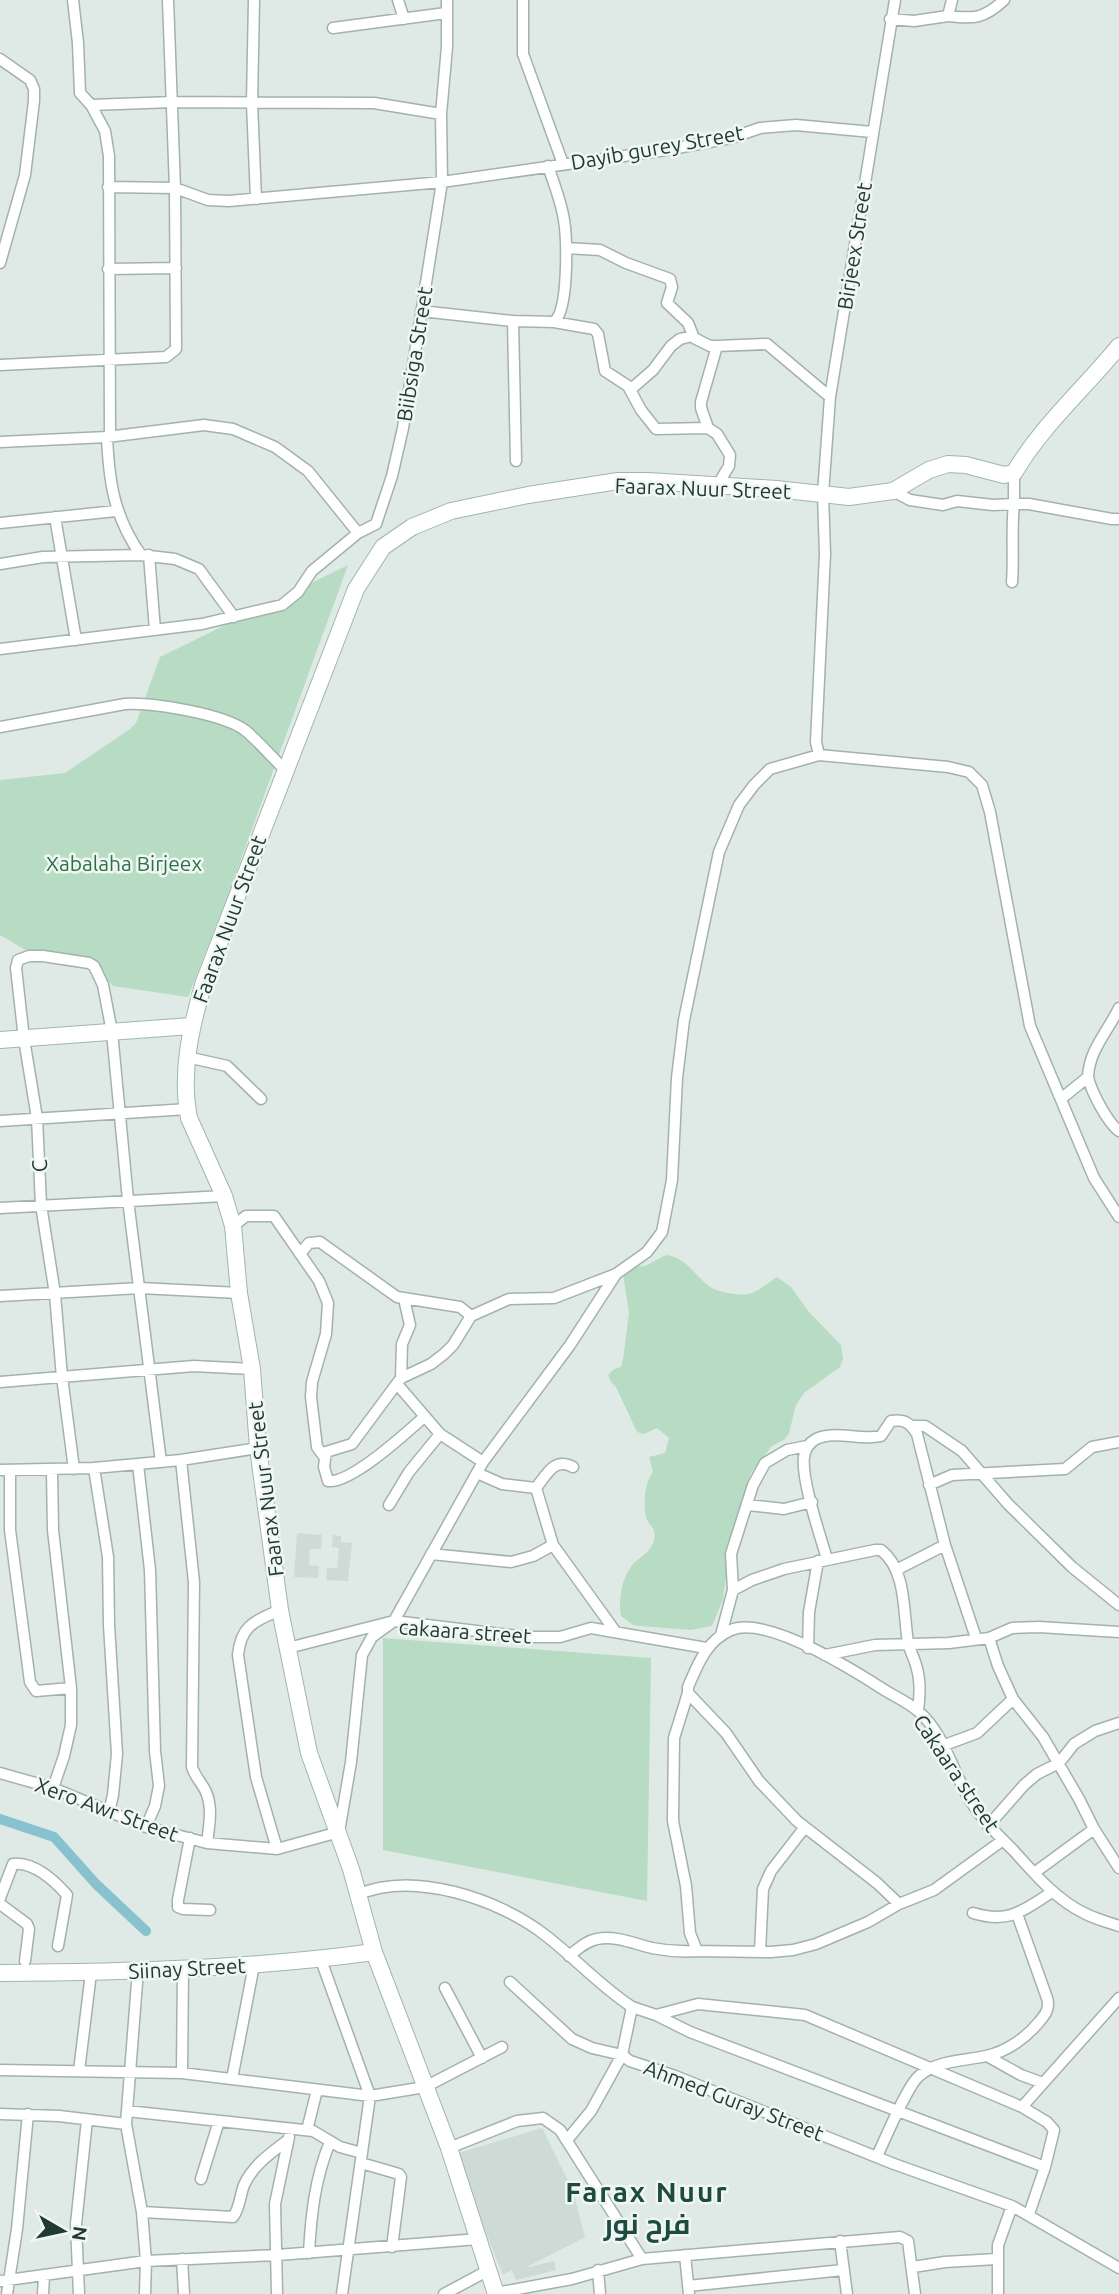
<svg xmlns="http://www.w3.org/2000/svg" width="1119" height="2294" font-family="Ubuntu,Cairo,sans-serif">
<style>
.built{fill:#cedad5}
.green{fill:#b8dbc3}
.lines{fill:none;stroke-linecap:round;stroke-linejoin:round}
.canal{stroke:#88c2cf;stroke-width:10}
.street-casing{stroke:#a2b2ad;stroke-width:13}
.secondary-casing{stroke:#9fb6ae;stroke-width:18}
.street{stroke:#fff;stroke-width:10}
.secondary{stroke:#fff;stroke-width:16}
.labels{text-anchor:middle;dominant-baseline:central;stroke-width:5;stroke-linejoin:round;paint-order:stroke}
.street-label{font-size:21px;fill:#213a34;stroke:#f0f7f3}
.park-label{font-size:21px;fill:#2c7048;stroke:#f0f7f3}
.district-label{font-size:28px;font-weight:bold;letter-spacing:2px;fill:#1d4b41;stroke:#f0f7f3}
</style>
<rect width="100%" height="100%" fill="#dfeae6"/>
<path class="built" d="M 297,1533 L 322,1535 L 321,1549 L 310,1549 L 309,1565 L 319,1566 L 318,1578 L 294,1577 Z
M 333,1535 L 341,1536 L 341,1542 L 352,1543 L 348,1581 L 326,1580 L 327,1568 L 337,1568 L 339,1548 L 332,1547 Z
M 542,2128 L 573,2191 L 585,2237 L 525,2268 L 554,2261 L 556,2270 L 516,2280 L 512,2270 L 503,2275 L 455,2154 Z"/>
<path class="green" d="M 348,565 L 225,903 L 188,997 L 113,986 L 94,966 L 27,951 L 0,935 L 0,780 L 65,773 L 130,729 L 136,723 L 160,657 Z
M 666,1255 C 687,1257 694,1276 710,1287 C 718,1292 739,1296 748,1294 C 757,1293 769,1282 777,1277 L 791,1287 L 809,1312 L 841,1345 L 843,1359 L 840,1367 L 804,1393 L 796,1405 L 789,1433 L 785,1439 L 772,1446 L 751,1473 L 728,1548 L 727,1570 L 723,1599 L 712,1626 L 691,1630 L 640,1626 L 633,1625 L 621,1616 C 618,1601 622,1576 633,1564 C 642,1555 651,1553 654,1539 C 657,1530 651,1527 647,1520 C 642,1508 645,1481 653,1472 L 649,1457 L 665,1453 L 669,1438 L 657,1428 L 644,1434 L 637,1432 L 616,1387 L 611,1382 L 608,1375 L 614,1369 L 621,1367 L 623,1359 L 629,1313 L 623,1274 L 628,1267 L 645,1266 Z
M 383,1638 L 651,1658 L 647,1901 L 383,1850 Z"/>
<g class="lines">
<path class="canal" d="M 0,1819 L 54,1837 L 96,1884 L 146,1931"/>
<g class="street-casing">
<path id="street" d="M 73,0 L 78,43 L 80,93 L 91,105 L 105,131 L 109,156 L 110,436
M 254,0 L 252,103 L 256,199
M 398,0 L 404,19
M 523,0 L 523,54 L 563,164
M 948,16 C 974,19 984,19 1004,0
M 890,19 L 914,21 L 948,16 L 952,0
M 333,28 L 446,13
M 0,59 L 30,80 L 34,89 L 34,101 L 25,175 L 0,263
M 91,105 L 173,102 L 374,103 L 441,114
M 548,166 C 554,184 561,201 564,220 C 567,239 569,310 554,322
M 108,187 L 175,188 L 208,200 L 229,201 L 442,182 L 666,150 L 731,138 L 760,128 L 796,125 L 872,132
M 566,248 L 600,250 L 626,263 L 670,279 L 672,287 L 667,303 L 688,323 L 694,338 L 710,346 L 717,346 L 767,344 L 830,397
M 108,269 L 176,268
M 421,311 L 513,321 L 554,322 L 594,329 L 598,334 L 605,371 L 628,386 L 641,410 L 656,429 L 708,428 L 717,434 L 730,455 L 729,466 L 717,486
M 513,321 L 516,461
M 0,365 L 166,357 L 176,349 L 175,188 L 168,0
M 630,390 L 653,370 L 671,346 L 680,339 L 692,336
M 708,428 L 701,408 L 701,402 L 717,346
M 107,437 C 109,482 114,517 141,555
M 0,442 L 107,437 L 204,425 L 233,429 L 275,447 L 308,471 L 358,533
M 1014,473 L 1014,504 L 1029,504 L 1112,519 L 1119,519
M 893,491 L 910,500 L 943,505 L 957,501 L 993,505 L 1014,504 C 1011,530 1014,556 1012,582
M 55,517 L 76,640
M 0,523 L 116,511
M 376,524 L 392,476 L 403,428 L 442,182 L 441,114 L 447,47 L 447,0
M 149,555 L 155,630
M 0,564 L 43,557 L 141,555 L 175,559 L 199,569 L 234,617
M 0,649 L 202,624 L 282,605 L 298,592 L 312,571 L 358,533 L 376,524
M 0,727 L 125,704 C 151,702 225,714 246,731 C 259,742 272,757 284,769
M 819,755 L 816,742 L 825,554 L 823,494 L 830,397 L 895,0
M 187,1057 L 227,1066 L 261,1099
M 1088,1077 C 1091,1091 1107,1122 1119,1131
M 1062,1098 L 1088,1077 C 1089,1050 1108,1031 1119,1008
M 0,1121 L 188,1109
M 0,1208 L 224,1196
M 233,1226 L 246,1216 L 274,1216 L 319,1281 L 328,1303 L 326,1334 L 312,1382 L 311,1397 L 317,1447 L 325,1458
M 300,1254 L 309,1243 L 320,1242 L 397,1297 L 460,1307 L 471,1316
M 0,1296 L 140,1288 L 239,1293
M 401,1378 L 402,1344 L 410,1325 L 404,1299
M 0,1382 L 194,1366 L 252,1369
M 397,1384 L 440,1434 L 483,1462
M 424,1417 C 406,1433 351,1484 328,1481 L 324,1467 L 326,1452 L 352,1444 L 401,1378 L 431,1364 L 444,1354 L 453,1345 L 471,1316 L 509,1299 L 554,1298 L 616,1274
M 911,1426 L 925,1426 L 962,1451 L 1008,1504 L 1072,1567 L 1119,1605
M 181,1460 L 194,1582 L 192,1767 C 195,1777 202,1783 206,1792 C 213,1808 209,1826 207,1843
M 138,1464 L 150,1570 L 155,1751 L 159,1786 L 155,1806 L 146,1827
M 94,1468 L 108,1557 L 109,1625 L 117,1754 L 113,1795 L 109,1812
M 74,1469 L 62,1377 L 55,1294 L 41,1205 L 37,1118 L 24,1039 L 16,968 L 18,960 L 29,956 L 43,956 L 89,963 L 94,966 L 103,985 L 112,1032 L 128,1200 L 161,1462
M 0,1470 L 94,1468 L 181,1460 L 258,1448
M 10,1470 L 10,1530 L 30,1682 L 36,1691 L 71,1688
M 52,1471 L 53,1530 L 71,1688 L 71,1725 L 64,1756 L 53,1788
M 477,1473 L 502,1484 L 536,1488 L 553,1545 L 615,1631
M 929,1485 L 952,1475 L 1065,1469 L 1092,1447 L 1119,1442
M 536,1488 C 547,1474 554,1457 573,1467
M 389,1505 L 409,1472 L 440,1434
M 748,1505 L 784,1509 L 812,1502
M 431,1554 L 511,1562 L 533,1556 L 553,1545
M 827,1559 C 820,1535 801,1479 804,1457 C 805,1449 809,1443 816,1439 C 836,1430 860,1441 881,1436 L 891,1421 C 905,1419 910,1423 917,1434 L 945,1545 L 976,1638
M 896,1570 L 945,1545
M 733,1590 L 752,1580 L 784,1569 L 875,1550 L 881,1550 C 907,1570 903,1613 908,1642 C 909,1649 913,1655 915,1662 C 921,1679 920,1694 918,1711
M 721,1635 L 733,1590 L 731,1554 L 753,1485 L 765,1463 L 787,1450 L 807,1446
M 989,1638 L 998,1666 L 1013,1699 L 1043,1737 L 1079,1799 L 1094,1829 L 1119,1868
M 288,1648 L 394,1621 L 526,1637 L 560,1637 L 591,1628 L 706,1648
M 808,1648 L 809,1612 L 818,1561
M 825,1655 L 875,1645 L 949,1643 L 989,1638 L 1012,1628 L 1039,1627 L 1119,1632
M 688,1693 L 726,1733 L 759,1781 L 797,1821 L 877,1883 L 899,1904
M 942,1746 L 977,1733 L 1013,1699
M 0,1773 L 53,1788 L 146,1827 L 207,1843 L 277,1849 L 339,1832 L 351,1762 L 362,1655 L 372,1637 L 394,1621 L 483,1462 L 570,1345 L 616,1274 L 647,1252 L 662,1232 L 672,1180 L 677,1078 L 684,1020 L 719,852 L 739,805 L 754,785 L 770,769 L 819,755 L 948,767 L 969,772 L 982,785 L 990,812 L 1030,1026 L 1094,1178 L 1119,1217
M 988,1826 L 1024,1785 L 1037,1774 L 1059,1763 L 1074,1744 L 1095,1731 L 1119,1723
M 190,1838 L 178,1900 L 178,1907 L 183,1909 L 210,1910
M 1003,1840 L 934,1890 L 899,1904 L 868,1922 L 816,1944 L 793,1950 L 771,1952 L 697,1951 L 690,1933 L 686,1886 L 673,1821 L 674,1738 L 688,1693 L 688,1687 C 698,1664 706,1641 731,1630 C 767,1615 855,1671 886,1691 C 896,1697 909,1703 918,1711 C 942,1731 951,1766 966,1793 C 978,1816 995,1832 1013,1850 C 1034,1873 1055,1899 1084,1913 C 1095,1919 1108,1922 1119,1926
M 277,1849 L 256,1777 L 238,1655 C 241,1625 255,1621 280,1610
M 1034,1873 L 1094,1829
M 357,1895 C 413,1870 499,1899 545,1935 C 575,1958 600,1986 632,2007 L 622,2055 L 630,2061 L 675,2076 L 894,2164 L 1012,2206 L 1119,2268
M 0,1898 L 13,1864 C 33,1861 55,1881 67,1895 L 58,1946
M 0,1904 L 27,1924 L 29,1929 L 25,1961
M 973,1913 C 1009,1924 1022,1911 1052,1892
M 760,1951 L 763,1889 L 771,1871 L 805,1827
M 569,1956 C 578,1949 586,1941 597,1939 C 615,1935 635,1944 652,1948 C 667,1951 682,1952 697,1951
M 321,1960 L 370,2096 L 342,2294
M 138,1970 L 126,2124 L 142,2212 L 146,2261 L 145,2294
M 510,1982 L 572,2039 L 592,2048 L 622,2055 L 591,2111 L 567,2140
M 445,1988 L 482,2058
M 632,2007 L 656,2015 L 690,2032 L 1045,2167
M 656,2015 L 698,2004 L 805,2015 L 1022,2107 L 1047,2122 L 1054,2130 L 1045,2167 L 1029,2214
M 987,2056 L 1021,2075 L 1043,2083
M 0,2070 L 182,2073 L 370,2096 L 425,2087 L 502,2047
M 79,2071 L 91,1973
M 182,2073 L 183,1969
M 232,2079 L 254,1965
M 1022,2107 L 1119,1998
M 127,2111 L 313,2131 L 340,2147 L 362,2153
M 0,2114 L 59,2116 L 126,2124
M 307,2130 L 317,2090
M 449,2148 L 517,2121 L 543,2118 L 560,2130 L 642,2259
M 877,2156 C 885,2140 907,2086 919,2076 C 937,2060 964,2061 986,2056 C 1006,2052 1026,2038 1039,2022 C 1046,2014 1050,2008 1047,1998 L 1017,1914
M 361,2163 L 399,2174 L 401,2177 L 392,2247
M 201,2179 L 219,2121
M 142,2212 L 233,2217 C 240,2208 240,2195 244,2185 C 253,2165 271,2153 288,2140
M 840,2241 L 847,2294
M 309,2253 C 311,2215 315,2178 330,2142
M 685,2255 L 689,2294
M 182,2259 L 184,2294
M 913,2267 L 945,2262 L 997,2259
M 598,2270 L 600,2294
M 0,2281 L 146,2261 L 278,2255 L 478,2239
M 688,2286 L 843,2270
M 496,2293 L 572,2279 L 642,2259 L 900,2237 L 908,2241 L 915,2294
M 7,2294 L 17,2229 L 28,2114
M 43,2294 L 44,2276
M 79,2294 L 76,2224 L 87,2120
M 277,2294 L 275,2204 L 289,2137
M 444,2294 L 489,2270
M 998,2294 L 998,2245 L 1012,2206"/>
</g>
<g class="secondary-casing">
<path id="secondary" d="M 0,1040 L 191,1026
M 0,1973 C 125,1972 250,1969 374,1952
M 496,2294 L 449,2148 L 374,1952 L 351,1869 L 309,1753 L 280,1610 L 258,1448 L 252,1369 L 239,1293 L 233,1226 L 224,1196 L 189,1118 C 180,1072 191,1027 204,982 L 356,589 L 383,547 L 412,527 L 451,511 L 528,495 L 618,481 L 648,481 L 776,489 L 849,497 L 893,491 L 929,470 L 948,464 L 966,465 L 1004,475 L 1014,473 C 1042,425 1084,389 1119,346"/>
</g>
<use href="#street" class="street"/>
<use href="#secondary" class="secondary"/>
</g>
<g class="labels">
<g class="street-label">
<text transform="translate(657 147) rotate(-10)">Dayib gurey Street</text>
<text transform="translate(854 246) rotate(-81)">Birjeex Street</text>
<text transform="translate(414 354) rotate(-81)">Biibsiga Street</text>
<text transform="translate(703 488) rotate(2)">Faarax Nuur Street</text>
<text transform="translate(229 919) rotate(-70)">Faarax Nuur Street</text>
<text transform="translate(39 1166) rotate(-94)">C</text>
<text transform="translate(265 1489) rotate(-97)">Faarax Nuur Street</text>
<text transform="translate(465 1631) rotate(4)">cakaara street</text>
<text transform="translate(957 1773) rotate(56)">Cakaara street</text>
<text transform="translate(107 1809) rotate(20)">Xero Awr Street</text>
<text transform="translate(187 1968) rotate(-3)">Siinay Street</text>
<text transform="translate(734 2100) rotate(21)">Ahmed Guray Street</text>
</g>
<g class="park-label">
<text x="124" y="863">Xabalaha Birjeex</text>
</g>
<g class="district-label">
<text x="647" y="2191">Farax Nuur<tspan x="647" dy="32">فرح نور</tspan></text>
</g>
</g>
<g transform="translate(63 2231) rotate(99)" stroke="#f0f7f3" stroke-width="5" paint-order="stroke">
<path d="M0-5L12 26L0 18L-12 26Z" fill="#213a34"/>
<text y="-10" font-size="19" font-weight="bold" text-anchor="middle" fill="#213a34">N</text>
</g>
</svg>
